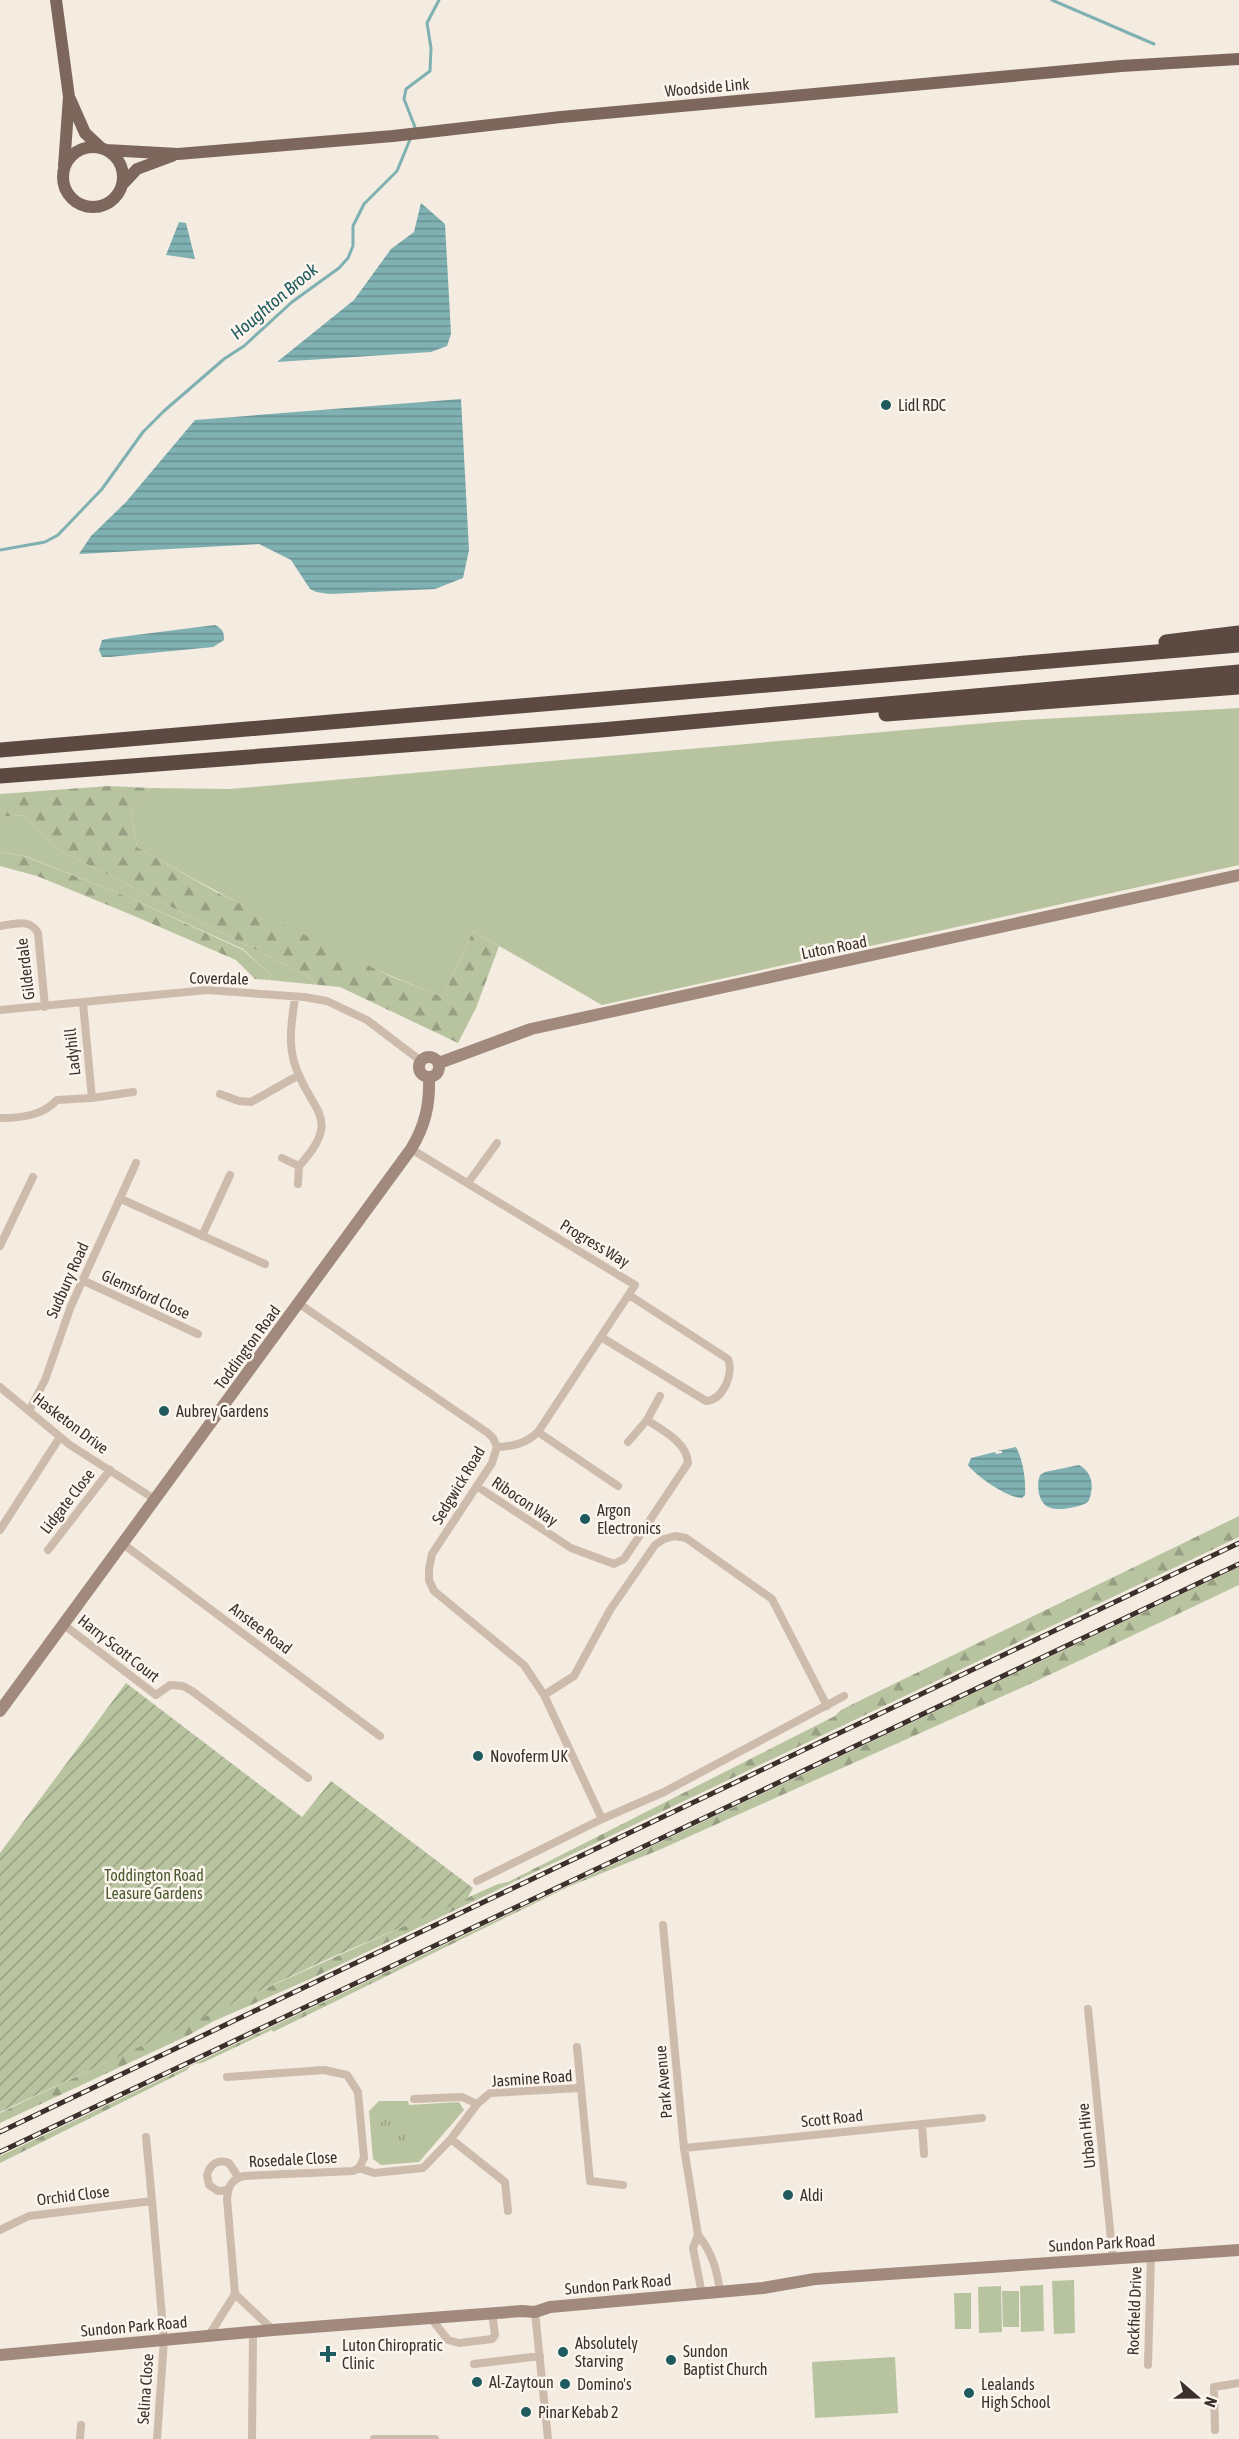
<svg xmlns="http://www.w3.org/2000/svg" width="1239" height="2439" font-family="'Asap Condensed',sans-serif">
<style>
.grass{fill:#b8c4a0}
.forest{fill:url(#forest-firs)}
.park{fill:url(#park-tufts)}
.garden{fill:url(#garden-furrows)}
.water{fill:url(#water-rules)}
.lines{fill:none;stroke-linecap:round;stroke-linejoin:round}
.stream{stroke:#7fb0b2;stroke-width:3}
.street{stroke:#cdbbac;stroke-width:8}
.secondary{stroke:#a18a7d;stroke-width:12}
.primary{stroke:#7d675c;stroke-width:12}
.highway{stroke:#5c4a42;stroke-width:15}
.rail-casing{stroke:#3b302b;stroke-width:5}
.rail{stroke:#fbf5ee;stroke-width:3;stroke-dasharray:9;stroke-linecap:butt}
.poi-dot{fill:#1f5a5e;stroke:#fbf5ee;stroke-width:2}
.labels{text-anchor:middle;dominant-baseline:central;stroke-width:5;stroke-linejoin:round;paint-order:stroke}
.street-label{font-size:16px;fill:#3b302b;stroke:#fbf5ee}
.poi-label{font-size:16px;fill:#3b302b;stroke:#fbf5ee;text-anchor:start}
.park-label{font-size:16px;fill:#4a5a2e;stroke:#fbf5ee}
.water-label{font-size:18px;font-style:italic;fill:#1f5a5e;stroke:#fbf5ee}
</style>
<defs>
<pattern id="forest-firs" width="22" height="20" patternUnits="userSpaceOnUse" patternTransform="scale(1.5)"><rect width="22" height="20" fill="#b8c4a0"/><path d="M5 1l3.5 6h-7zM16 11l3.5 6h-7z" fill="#97a083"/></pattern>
<pattern id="park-tufts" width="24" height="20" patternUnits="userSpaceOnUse" patternTransform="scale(1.5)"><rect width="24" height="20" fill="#b8c4a0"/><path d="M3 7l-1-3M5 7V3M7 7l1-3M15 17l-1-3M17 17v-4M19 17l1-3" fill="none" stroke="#97a083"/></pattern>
<pattern id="garden-furrows" width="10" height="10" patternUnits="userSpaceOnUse" patternTransform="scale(1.5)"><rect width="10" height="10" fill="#b8c4a0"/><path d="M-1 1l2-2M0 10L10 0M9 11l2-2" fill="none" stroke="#97a083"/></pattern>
<pattern id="water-rules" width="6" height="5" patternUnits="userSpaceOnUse" patternTransform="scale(1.5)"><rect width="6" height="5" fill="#7fb0b2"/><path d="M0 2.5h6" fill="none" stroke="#699091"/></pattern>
</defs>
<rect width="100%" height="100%" fill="#f4ebe1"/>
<path class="grass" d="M 1239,708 L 1239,865 L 602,1005 L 473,931 L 443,997 C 337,956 235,903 137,847 L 131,811 L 150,788 L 230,789 L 1009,721 Z
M 24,815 L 59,850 L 309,977 L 319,985 L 269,980 L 270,974 L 243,949 L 126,896 L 25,856 L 0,852 L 0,817 Z
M 379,2101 L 408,2101 L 409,2105 L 459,2102 L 464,2110 L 419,2162 L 381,2165 L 373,2159 L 369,2111 Z
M 1074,2280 L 1075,2333 L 1054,2334 L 1052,2281 Z
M 1043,2285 L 1044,2331 L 1021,2332 L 1020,2286 Z
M 1001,2286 L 1002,2332 L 979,2333 L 978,2287 Z
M 1002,2291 L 1019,2291 L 1019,2327 L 1003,2327 Z
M 954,2293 L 971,2293 L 971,2329 L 955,2329 Z
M 895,2357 L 898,2413 L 815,2418 L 812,2362 Z"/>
<path class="forest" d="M 109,786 L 150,788 L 131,811 L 137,847 L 216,892 L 392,977 L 443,997 L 473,931 L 499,946 L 476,1008 L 458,1043 L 340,987 L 319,985 L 309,977 L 59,850 L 24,815 L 0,817 L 0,794 Z
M 0,852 L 24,856 L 126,896 L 243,950 L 270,974 L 269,980 L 255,979 L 236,960 L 132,915 L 37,876 L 0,866 Z
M 1239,1516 L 1239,1537 L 308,1980 L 214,2021 L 189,2035 L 0,2123 L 0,2113 L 195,2020 L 498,1884 L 508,1882 L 835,1716 L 841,1710 L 861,1700 Z
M 1239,1567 L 1239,1585 L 1030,1684 L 659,1850 L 568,1887 L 273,2032 L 272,2030 L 202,2063 L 192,2064 L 187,2070 L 0,2163 L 0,2156 Z"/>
<path class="park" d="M374 2135a16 16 0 1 1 32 0a16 16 0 1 1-32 0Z"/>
<path class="garden" d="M 126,1683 L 302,1817 L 331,1781 L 473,1888 L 467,1899 L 328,1959 L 0,2112 L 0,1853 Z"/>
<path class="water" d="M 421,203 L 445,224 L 451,334 L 447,346 L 431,352 L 277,362 L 354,300 L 391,249 L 414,232 Z
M 179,222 L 186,223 L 195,259 L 166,255 Z
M 461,399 L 469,550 L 463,578 L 435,589 L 330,594 L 316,592 L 310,589 L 291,560 L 259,544 L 79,554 L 91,536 L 126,502 L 195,420 Z
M 215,625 C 223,629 224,632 224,640 L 213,647 L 110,657 L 102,657 L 99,650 L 102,640 L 112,638 Z
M 1016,1447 C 1023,1460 1026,1479 1025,1495 L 1022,1498 C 1008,1498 977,1477 968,1465 L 971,1458 L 995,1452 L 996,1454 L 1002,1453 L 1002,1451 L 997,1451 Z
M 1079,1465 C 1094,1473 1094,1489 1088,1502 C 1080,1507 1060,1511 1051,1508 C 1038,1505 1036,1485 1040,1475 L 1045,1472 Z"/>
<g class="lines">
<path class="stream" d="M 1052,0 L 1154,44
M 414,131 L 415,127 L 404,99 L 406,89 L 430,71 L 431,48 L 427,23 L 439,0
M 0,550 L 45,542 L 58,535 L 102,489 L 143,432 L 164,411 L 224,359 L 244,346 L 292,302 L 339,268 L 348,258 L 353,246 L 353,226 L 364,204 L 397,171 L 411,137"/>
<path class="street" d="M 0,926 C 14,924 30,918 38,933 L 45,1007
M 83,1003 L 92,1098
M 0,1010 L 207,990 L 304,997 L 327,1001 L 367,1020 L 421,1061
M 220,1094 L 239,1101 L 251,1102 L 299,1075
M 0,1118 C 21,1118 42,1116 57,1100 L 92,1098 L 133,1092
M 411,1149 L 635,1285 L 538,1432 C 525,1444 514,1446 497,1447
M 282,1158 L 299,1166 C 345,1116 309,1112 294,1062 C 288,1041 292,1019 295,997
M 468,1183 L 497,1143
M 298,1184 L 299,1166
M 121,1199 L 265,1264
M 202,1236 L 230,1175
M 0,1246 L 33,1177
M 82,1280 L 198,1334
M 298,1303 L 488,1433 L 493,1438 L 497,1447 L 492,1463 L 432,1554 L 429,1569 L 429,1580 L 434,1591 L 524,1665 L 544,1695 L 602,1819 L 477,1881
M 601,1337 L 706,1401 C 723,1400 734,1374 728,1359 L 629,1295
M 0,1387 L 70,1445 L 156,1500
M 29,1411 L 45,1380 L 71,1306 L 136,1163
M 647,1420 L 660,1396
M 538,1432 L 618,1486
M 478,1487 L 571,1548 L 614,1564 L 624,1559 L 688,1463 C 687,1442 663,1431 647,1420 L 628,1442
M 0,1530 L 60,1437
M 123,1544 L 380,1736
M 48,1550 L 110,1470
M 64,1625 L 156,1695 L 170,1685 L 183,1686 L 192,1691 L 308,1778
M 544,1695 L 574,1676 L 610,1610 L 655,1545 L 664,1539 L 675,1536 L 686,1538 L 772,1599 L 827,1706
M 602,1819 L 664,1792 L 844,1696
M 663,1925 L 684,2148 L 698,2235 L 693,2248 L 702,2294
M 1088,2009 L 1113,2260
M 577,2047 L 581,2088
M 227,2077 L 324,2070 L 347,2075 L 358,2092 L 364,2158 L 359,2168 L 353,2171 L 244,2176 C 231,2179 228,2187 227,2199 L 235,2294
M 414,2099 L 462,2097 L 477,2104
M 922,2124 L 924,2154
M 146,2137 L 152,2201
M 451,2139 L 505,2182 L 508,2211
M 684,2148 L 982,2118
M 359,2168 L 374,2173 L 423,2168 L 451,2139 L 477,2104 L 490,2093 L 581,2088 L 590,2181 L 623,2185
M 228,2190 L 218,2191 L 209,2185 L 207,2175 C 210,2164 218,2159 229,2163 L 238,2177
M 0,2230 L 29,2216 L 152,2201 L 164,2340 L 157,2439
M 698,2235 C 712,2252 717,2270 720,2291
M 235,2294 L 273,2330
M 535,2312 L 548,2439
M 430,2317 L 448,2340 L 459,2343 L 492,2339 L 495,2335 L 492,2312
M 208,2337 L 235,2294
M 474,2364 L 540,2356
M 1148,2365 L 1151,2257
M 1215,2430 L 1214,2387 L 1239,2383
M 80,2439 L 81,2425
M 252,2439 L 253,2332
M 374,2439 L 435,2439"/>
<path class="secondary" d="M419 1067a10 10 0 1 1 20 0a10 10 0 1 1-20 0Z
M 439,1063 L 531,1029 L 1239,875
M 0,1711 L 411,1149 C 425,1126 430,1105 429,1077
M 0,2355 L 273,2330 L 522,2311 L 535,2312 L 550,2307 L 763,2288 L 815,2279 L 1239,2250"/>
<path class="primary" d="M 56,0 L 69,97 L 64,166
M 70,99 L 85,133 L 101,148
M63 177a30 30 0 1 1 60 0a30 30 0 1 1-60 0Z
M 106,150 L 178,154 L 393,136 L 561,117 L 1121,66 L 1239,59
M 122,185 L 137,169 L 172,156"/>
<path class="highway" d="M 1166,642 L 1239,633
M 886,714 L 1239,687
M 0,750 L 1239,645
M 0,776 L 601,730 L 1239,672"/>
<g class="rail-casing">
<path id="rail" d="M 0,2132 L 1239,1543
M 0,2152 L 1239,1564"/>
</g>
<use href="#rail" class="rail"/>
</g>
<g class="poi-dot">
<circle cx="886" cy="405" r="6"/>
<circle cx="164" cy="1411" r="6"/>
<circle cx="585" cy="1519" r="6"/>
<circle cx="478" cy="1756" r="6"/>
<circle cx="788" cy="2195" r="6"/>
<circle cx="563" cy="2352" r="6"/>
<path d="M325 2345h6v6h6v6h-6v6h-6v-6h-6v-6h6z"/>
<circle cx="671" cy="2360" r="6"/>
<circle cx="477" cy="2382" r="6"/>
<circle cx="565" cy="2384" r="6"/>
<circle cx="969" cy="2393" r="6"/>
<circle cx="526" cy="2412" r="6"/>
</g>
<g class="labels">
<g class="street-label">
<text transform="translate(707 87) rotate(-5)">Woodside Link</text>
<text transform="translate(834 947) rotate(-11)">Luton Road</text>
<text transform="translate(25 969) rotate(-97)">Gilderdale</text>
<text transform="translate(219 978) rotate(1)">Coverdale</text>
<text transform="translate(72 1052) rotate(-96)">Ladyhill</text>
<text transform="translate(595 1243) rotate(31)">Progress Way</text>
<text transform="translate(67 1280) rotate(-66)">Sudbury Road</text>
<text transform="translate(146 1294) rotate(25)">Glemsford Close</text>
<text transform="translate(247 1347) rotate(-54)">Toddington Road</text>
<text transform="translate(71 1423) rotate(37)">Hasketon Drive</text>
<text transform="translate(458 1485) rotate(-59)">Sedgwick Road</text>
<text transform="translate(67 1501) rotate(-52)">Lidgate Close</text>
<text transform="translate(525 1501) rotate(34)">Ribocon Way</text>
<text transform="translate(261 1628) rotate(37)">Anstee Road</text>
<text transform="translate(119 1648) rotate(38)">Harry Scott Court</text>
<text transform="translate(532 2078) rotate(-4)">Jasmine Road</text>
<text transform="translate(663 2082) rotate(-95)">Park Avenue</text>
<text transform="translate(832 2118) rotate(-6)">Scott Road</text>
<text transform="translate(1086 2136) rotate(-96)">Urban Hive</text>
<text transform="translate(293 2159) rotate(-3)">Rosedale Close</text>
<text transform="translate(73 2195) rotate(-7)">Orchid Close</text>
<text transform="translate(1102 2243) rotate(-3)">Sundon Park Road</text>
<text transform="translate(618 2284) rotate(-5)">Sundon Park Road</text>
<text transform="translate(1134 2311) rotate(-88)">Rockfield Drive</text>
<text transform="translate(134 2326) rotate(-5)">Sundon Park Road</text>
<text transform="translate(145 2389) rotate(-86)">Selina Close</text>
</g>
<g class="poi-label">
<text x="898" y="405">Lidl RDC</text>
<text x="176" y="1411">Aubrey Gardens</text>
<text x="597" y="1510">Argon<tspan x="597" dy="18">Electronics</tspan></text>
<text x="490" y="1756">Novoferm UK</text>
<text x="800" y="2195">Aldi</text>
<text x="575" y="2343">Absolutely<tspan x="575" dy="18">Starving</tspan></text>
<text x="342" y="2345">Luton Chiropratic<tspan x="342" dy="18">Clinic</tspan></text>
<text x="683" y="2351">Sundon<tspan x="683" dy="18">Baptist Church</tspan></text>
<text x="489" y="2382">Al-Zaytoun</text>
<text x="577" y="2384">Domino's</text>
<text x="981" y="2384">Lealands<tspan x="981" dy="18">High School</tspan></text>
<text x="538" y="2412">Pinar Kebab 2</text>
</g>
<g class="park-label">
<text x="154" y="1875">Toddington Road<tspan x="154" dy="18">Leasure Gardens</tspan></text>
</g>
<g class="water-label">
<text transform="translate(274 301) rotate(-40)">Houghton Brook</text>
</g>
</g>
<g transform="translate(1197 2397) rotate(110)" stroke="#fbf5ee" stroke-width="4.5" paint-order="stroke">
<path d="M0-4.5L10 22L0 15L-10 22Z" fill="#3b302b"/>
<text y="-9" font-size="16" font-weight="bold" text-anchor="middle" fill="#3b302b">N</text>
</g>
</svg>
